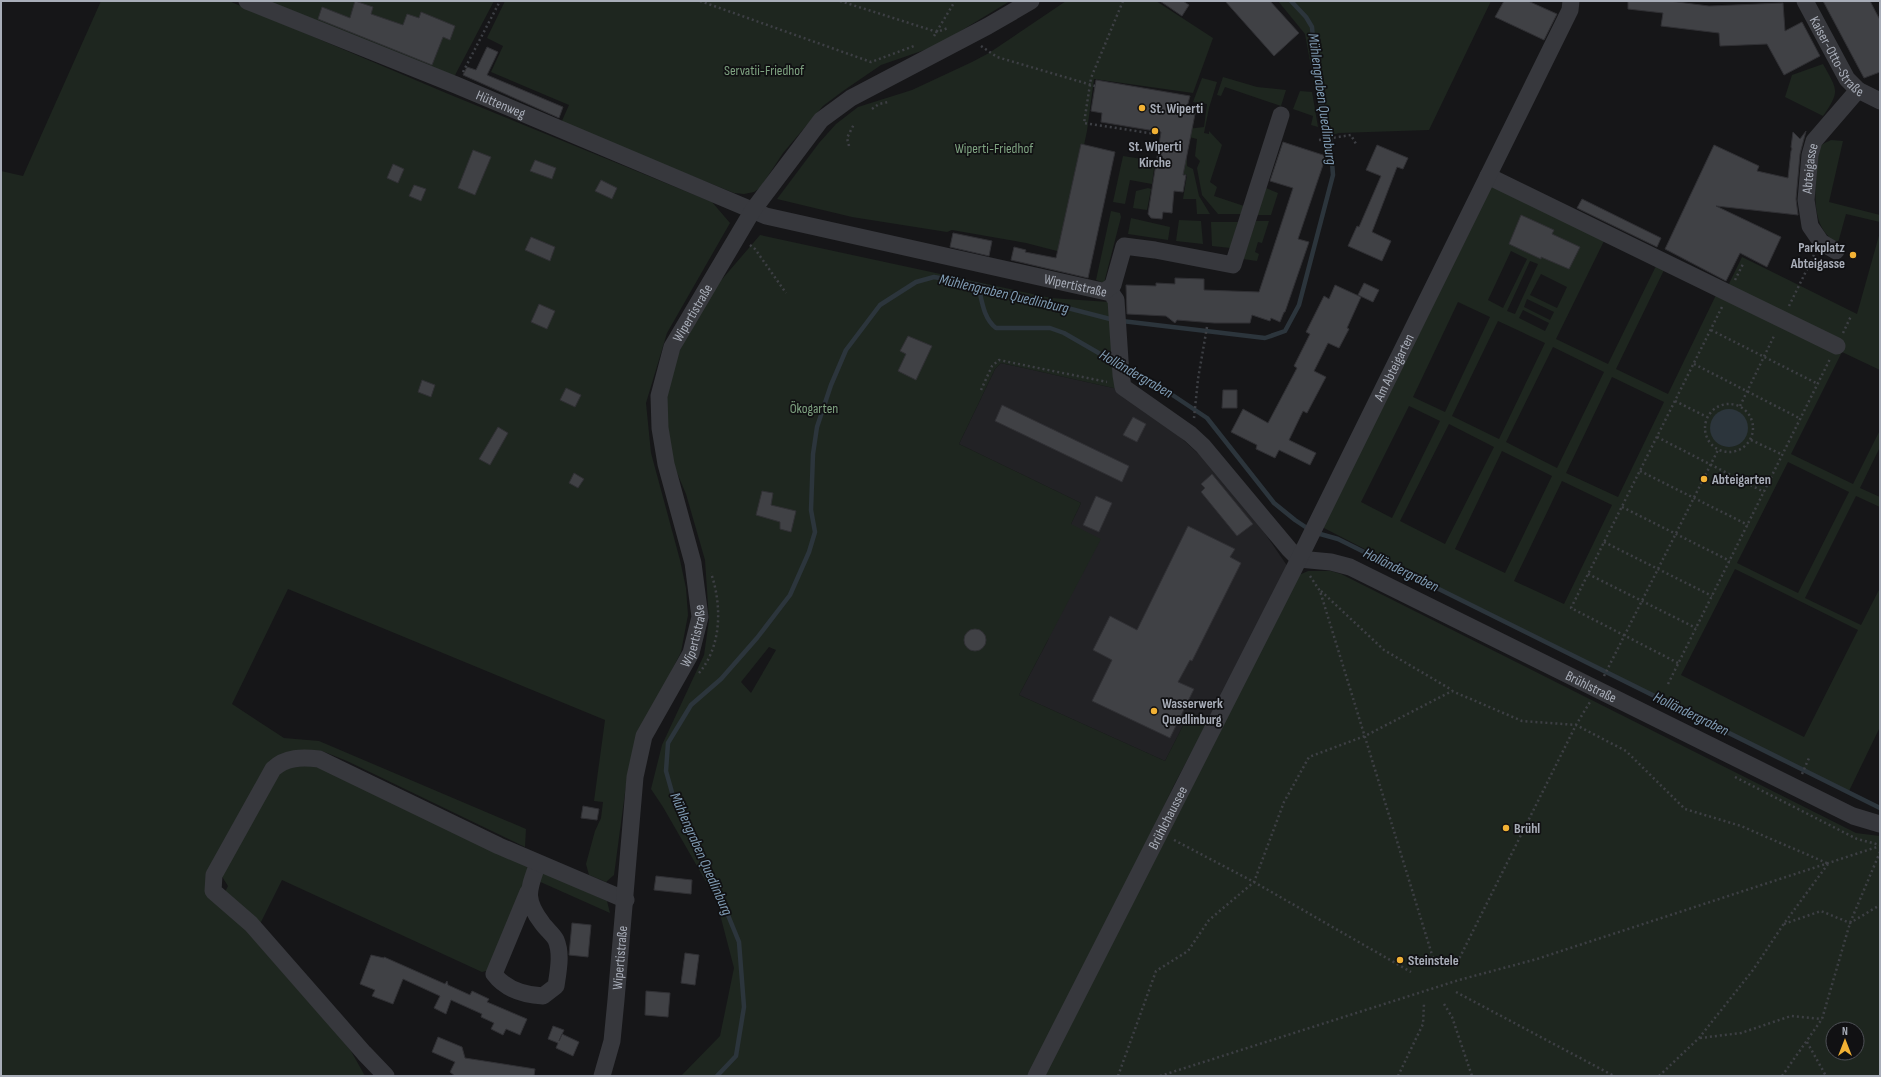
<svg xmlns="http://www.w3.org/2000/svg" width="1881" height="1077" font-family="'Sofia Sans Condensed',sans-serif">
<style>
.built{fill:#222225}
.green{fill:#1e261f;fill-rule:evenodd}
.water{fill:#2c353c}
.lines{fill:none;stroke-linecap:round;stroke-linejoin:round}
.stream{stroke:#2c353c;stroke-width:4.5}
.building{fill:#404145;stroke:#303034}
.path{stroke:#3d3f44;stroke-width:2.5;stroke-dasharray:2 3;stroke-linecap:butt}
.minor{stroke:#37383d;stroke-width:17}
.poi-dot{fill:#f2b134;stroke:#111113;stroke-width:1.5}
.labels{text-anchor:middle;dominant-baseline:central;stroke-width:3.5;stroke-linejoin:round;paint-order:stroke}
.street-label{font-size:14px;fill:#a8adb8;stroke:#111113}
.park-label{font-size:14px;fill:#7fa381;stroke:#111113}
.poi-label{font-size:14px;font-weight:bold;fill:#a8adb8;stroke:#111113;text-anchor:start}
.water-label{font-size:15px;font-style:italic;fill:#7f9bb3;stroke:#111113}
</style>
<rect width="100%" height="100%" fill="#161618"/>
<path class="built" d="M 1001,363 L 1118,389 L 1167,425 L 1203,458 L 1251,513 L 1288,567 L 1208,721 L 1190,712 L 1165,761 L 1019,695 L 1048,640 L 1071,524 L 1081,503 L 959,444 L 995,369 Z"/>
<path class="green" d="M 101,1 L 229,1 L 446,93 L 712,202 L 730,223 L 667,333 L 646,403 L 651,453 L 680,560 L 686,588 L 688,615 L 681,652 L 657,700 L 627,778 L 614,875 L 606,882 L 589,875 L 586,864 L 595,831 L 601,818 L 603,802 L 594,801 L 605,720 L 288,589 L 232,704 L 284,738 L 319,741 L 526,829 L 525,847 L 347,761 L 322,751 L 296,751 L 208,874 L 351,1051 L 365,1076 L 1,1076 L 1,171 L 23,176 Z
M 264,1 L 494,1 L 453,79 Z
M 505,1 L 1010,1 L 936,46 L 881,65 L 843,91 L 823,106 L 783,153 L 760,188 L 754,192 L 744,194 L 734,193 L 561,123 L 569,105 L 491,72 L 503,46 L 487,38 Z
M 1066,1 L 1156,1 L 1213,38 L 1193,93 L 1094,79 L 1087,131 L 1061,252 L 1026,243 L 952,230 L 947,232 L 852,217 L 777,199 L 819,143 L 836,124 L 858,107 L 912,90 L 972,62 L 989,53 Z
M 1278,1 L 1491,1 L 1429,130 L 1339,133 L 1324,137 L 1305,34 Z
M 1823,64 C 1837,90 1841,90 1823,116 L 1785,97 L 1792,75 Z
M 1223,77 L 1257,87 L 1286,90 L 1281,106 L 1225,87 L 1221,96 L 1217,95 Z
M 1202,78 L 1217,82 L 1209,108 L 1204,133 L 1209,134 L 1209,131 L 1222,145 L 1210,182 L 1217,187 L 1214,196 L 1244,206 L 1241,214 L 1218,214 L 1202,195 L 1197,168 L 1200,161 L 1195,156 L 1197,139 L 1186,136 L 1187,129 L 1204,127 L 1207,104 L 1193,102 Z
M 1300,91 L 1312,92 L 1318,127 L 1311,125 L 1313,116 L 1293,109 Z
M 1831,140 L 1843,141 L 1829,202 L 1880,215 L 1880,222 L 1846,214 L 1838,243 C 1806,227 1817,181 1818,152 C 1820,143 1824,144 1831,140 Z
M 1123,156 L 1155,161 L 1152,184 L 1130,180 L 1125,204 L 1113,202 Z
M 1180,158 L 1187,159 L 1187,166 L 1193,169 L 1199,196 L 1210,214 L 1197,214 L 1196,199 L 1183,199 L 1187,175 L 1178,173 Z
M 1489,185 L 1724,294 L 1742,257 L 1857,314 L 1880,232 L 1880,370 L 1842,352 L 1791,454 L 1853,484 L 1880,430 L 1880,447 L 1860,488 L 1880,497 L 1880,507 L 1856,496 L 1805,598 L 1861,625 L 1880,588 L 1880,727 L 1849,791 L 1545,642 L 1322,527 ZM 1604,241 L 1656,266 L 1608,364 L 1556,339 ZM 1511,251 L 1527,259 L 1503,308 L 1488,300 ZM 1530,261 L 1538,264 L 1515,314 L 1507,311 ZM 1664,270 L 1716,295 L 1668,394 L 1616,369 ZM 1541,274 L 1567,287 L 1557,308 L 1530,295 ZM 1527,299 L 1554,312 L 1550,320 L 1524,307 ZM 1458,302 L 1490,317 L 1445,412 L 1413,397 ZM 1523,310 L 1549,323 L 1545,331 L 1519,318 ZM 1498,321 L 1545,343 L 1499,439 L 1452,416 ZM 1553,347 L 1604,372 L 1557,468 L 1506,442 ZM 1612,377 L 1664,402 L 1618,497 L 1566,473 ZM 1409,406 L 1440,421 L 1392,518 L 1361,502 ZM 1449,424 L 1494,447 L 1445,544 L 1400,521 ZM 1502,451 L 1552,476 L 1505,573 L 1455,549 ZM 1788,462 L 1849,492 L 1798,593 L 1737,563 ZM 1562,481 L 1612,505 L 1564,604 L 1514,581 ZM 1735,569 L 1858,630 L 1804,737 L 1681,675 Z
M 1148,188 L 1151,189 L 1147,210 L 1133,208 L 1136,191 Z
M 1266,188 L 1278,193 L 1271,215 L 1257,215 Z
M 1111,211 L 1120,213 L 1121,217 L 1104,283 L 1096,280 Z
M 1131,218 L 1170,227 L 1168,240 L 1128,234 Z
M 1179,220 L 1201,221 L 1203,244 L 1176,241 Z
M 1256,221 L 1269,221 L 1262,243 L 1258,242 L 1255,252 L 1259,254 L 1257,261 L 1243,259 Z
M 1211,222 L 1238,222 L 1231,248 L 1212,246 Z
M 760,235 L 1051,298 L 1109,302 L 1118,389 L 1001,363 L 995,369 L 959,444 L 1081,503 L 1071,524 L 1101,539 L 1019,695 L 1165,761 L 1190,712 L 1208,721 L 1173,787 L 1131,877 L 1029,1076 L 681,1076 L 720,1036 L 734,968 L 716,899 L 663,807 L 651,789 L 662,745 L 704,655 L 709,620 L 705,560 L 686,494 L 675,468 L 667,433 L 666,398 L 676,358 L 706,298 ZM 769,647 L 776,650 L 751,693 L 741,682 Z
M 1308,571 L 1331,571 L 1341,574 L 1856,833 L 1880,836 L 1880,1076 L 1043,1076 L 1299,575 ZM 1833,1029 L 1857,1029 L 1857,1053 L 1833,1053 Z
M 319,764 L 527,865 L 529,876 L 490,970 L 482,972 L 282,880 L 259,926 L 224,894 L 228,886 L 221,875 L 279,769 Z
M 541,871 L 607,901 L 610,913 L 536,880 Z"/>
<path class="water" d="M1710 428a19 19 0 1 1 38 0a19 19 0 1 1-38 0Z"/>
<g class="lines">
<path class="stream" d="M 978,285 C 982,300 983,318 996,328 L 1050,328 L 1064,333 L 1116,363
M 1122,321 L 1265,338 L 1285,331 L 1299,305 L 1333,175 L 1330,137 L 1317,86 L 1312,27 L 1306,17 L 1291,1
M 1124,367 L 1171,394 L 1207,418 L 1274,503 L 1295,520 L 1313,532 L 1338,539 L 1880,808
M 717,1076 L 736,1056 L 744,1007 L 739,942 L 712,876 L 687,828 L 673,796 L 666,771 L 668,743 L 691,705 L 721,679 L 757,638 L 790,595 L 809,552 L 815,532 L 811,510 L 813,454 L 817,427 L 831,385 L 846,350 L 880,305 L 916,282 L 934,277 L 978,285 L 1114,320"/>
</g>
<path class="building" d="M 355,1 L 373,7 L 371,14 L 403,25 L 407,14 L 419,18 L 421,12 L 455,26 L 450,40 L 443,37 L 432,65 L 318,19 L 322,7 L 350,18 Z
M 1160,1 L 1183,1 L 1189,5 L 1182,16 Z
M 1225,1 L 1270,1 L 1299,33 L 1274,56 Z
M 1504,1 L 1528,1 L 1557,14 L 1544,40 L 1495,17 Z
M 1628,1 L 1669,1 L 1709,6 L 1783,3 L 1785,31 L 1802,22 L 1820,56 L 1784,75 L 1767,44 L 1720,46 L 1719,33 L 1661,26 L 1663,13 L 1628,9 Z
M 1823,1 L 1870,1 L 1880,20 L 1880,72 L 1864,78 Z
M 487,47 L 498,52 L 487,75 L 563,107 L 559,118 L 463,75 L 467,67 L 476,70 Z
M 1096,80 L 1190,96 L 1187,107 L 1196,109 L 1183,175 L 1186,175 L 1183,192 L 1174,191 L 1172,213 L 1163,212 L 1162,219 L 1151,218 L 1148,214 L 1161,132 L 1101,122 L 1102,113 L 1091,111 Z
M 1806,131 L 1800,154 L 1796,199 L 1798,215 L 1716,206 L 1781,237 L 1767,267 L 1740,253 L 1726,281 L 1665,249 L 1714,145 L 1759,166 L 1757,171 L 1788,178 L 1791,151 L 1792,149 L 1791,147 L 1793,132 L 1800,139 Z
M 1283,142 L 1326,156 L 1298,239 L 1309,242 L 1285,312 L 1284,312 L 1280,322 L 1271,318 L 1270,321 L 1252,315 L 1250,323 L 1214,323 L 1177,320 L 1175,323 L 1166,316 L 1127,314 L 1126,285 L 1156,286 L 1156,283 L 1175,284 L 1175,278 L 1204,279 L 1204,290 L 1259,292 L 1293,188 L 1270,181 Z
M 1081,144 L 1115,152 L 1088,278 L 1011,260 L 1014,247 L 1026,250 L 1025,252 L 1056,258 Z
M 1377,145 L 1408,158 L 1403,169 L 1397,167 L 1372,232 L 1391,241 L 1382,261 L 1348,246 L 1357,226 L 1359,227 L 1381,176 L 1366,170 Z
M 473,150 L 491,157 L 475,195 L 458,188 Z
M 535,160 L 556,168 L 552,179 L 530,171 Z
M 393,164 L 404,169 L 398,183 L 387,178 Z
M 601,180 L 617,188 L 612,199 L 595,191 Z
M 414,185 L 426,189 L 421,201 L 409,196 Z
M 1582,199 L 1661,238 L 1657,247 L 1577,208 Z
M 1521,215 L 1554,230 L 1552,234 L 1580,247 L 1569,269 L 1541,257 L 1541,259 L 1509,244 Z
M 953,233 L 992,241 L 989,256 L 950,247 Z
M 531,237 L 555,247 L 550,261 L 525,250 Z
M 1364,283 L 1379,290 L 1373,302 L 1358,295 Z
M 1335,285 L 1361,297 L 1347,328 L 1349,329 L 1339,348 L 1328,343 L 1314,371 L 1326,377 L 1307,413 L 1303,411 L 1289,440 L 1316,453 L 1310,465 L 1279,450 L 1275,458 L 1256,449 L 1257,445 L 1231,432 L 1243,409 L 1268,423 L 1297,368 L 1294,366 L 1310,334 L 1306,332 L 1324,296 L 1329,299 Z
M 539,304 L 555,311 L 547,329 L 531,322 Z
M 908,336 L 932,346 L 916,380 L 898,371 L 906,354 L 900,351 Z
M 422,380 L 435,385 L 431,397 L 418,392 Z
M 566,388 L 581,395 L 575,407 L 560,400 Z
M 1223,390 L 1237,390 L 1237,408 L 1222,408 Z
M 1002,405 L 1129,466 L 1122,482 L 995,421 Z
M 1133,417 L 1146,424 L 1137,442 L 1123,435 Z
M 498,427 L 508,433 L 490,465 L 479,459 Z
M 574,473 L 584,479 L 578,488 L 569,483 Z
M 1212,474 L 1253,524 L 1237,536 L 1201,492 L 1205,488 L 1201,484 Z
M 762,491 L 773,493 L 771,505 L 796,511 L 791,532 L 780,529 L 780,522 L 756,515 Z
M 1096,496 L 1112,503 L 1099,532 L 1083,525 Z
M 1188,526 L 1235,549 L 1230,557 L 1241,563 L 1192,661 L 1190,660 L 1178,682 L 1194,689 L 1170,738 L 1092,701 L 1112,660 L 1093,650 L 1110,616 L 1137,630 Z
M964 640a11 11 0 1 1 22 0a11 11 0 1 1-22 0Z
M 583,806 L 599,809 L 597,820 L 581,818 Z
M 656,876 L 692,880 L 691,894 L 654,890 Z
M 572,923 L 591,925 L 588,957 L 569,955 Z
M 685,953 L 699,955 L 695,985 L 681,983 Z
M 371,955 L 384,958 L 384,957 L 445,984 L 447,981 L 448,985 L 470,995 L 472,991 L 489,999 L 487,1002 L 527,1019 L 520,1035 L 506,1029 L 503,1035 L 491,1029 L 494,1023 L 481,1017 L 482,1014 L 451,1000 L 446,1014 L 434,1008 L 440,996 L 403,979 L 393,1004 L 372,996 L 375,990 L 360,984 Z
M 646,991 L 670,993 L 668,1017 L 645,1015 Z
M 553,1026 L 564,1030 L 559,1041 L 562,1034 L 579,1042 L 573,1056 L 556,1048 L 558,1043 L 548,1039 Z
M 438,1037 L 462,1047 L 465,1058 L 535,1069 L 534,1076 L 455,1076 L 450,1072 L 455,1062 L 432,1052 Z"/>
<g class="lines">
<path class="path" d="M 700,1 L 871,62 L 914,46
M 840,1 L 937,32 L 948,28
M 1123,1 L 1091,78 L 1084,123 L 1155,134 L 1155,131
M 934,36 L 955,1
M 981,46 L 997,57 L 1095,86
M 463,72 L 500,1
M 872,109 L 879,104 L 888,102
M 1319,140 L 1351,135 L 1356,144
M 849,146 L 847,138 L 854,124
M 750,245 L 755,249 L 786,293
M 1735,280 L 1743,264
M 1789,306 L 1814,255
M 1711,330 L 1818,384
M 1843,333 L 1851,316
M 1694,364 L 1801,419
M 981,390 L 992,366 L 999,360 L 1107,382
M 1675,401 L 1707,417
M1705 428a24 24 0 1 1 48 0a24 24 0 1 1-48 0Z
M 1740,406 L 1775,334
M 1194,418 L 1198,379 L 1207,327
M 1657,437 L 1764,492
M 1751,440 L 1783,455
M 1640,471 L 1748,525
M 1622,507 L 1730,561
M 1604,542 L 1712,596
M 1588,574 L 1696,628
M 1310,576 L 1320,591 L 1433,958
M 1321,591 L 1384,650 L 1452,690
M 1678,663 L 1571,608 L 1722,307
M 699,673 C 722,646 722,605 711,573
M 1604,676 L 1718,450
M 1668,684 L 1830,359
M 1802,774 L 1809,758
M 1735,777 L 1857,839 L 1880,845
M 1174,840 L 1254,882 L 1411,972
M 1784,924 L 1821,911 L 1850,923 L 1880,905
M 1455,967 L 1576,725 L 1590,702
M 1456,992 L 1614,1076
M 1444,1004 L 1452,1017 L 1472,1076
M 1700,1038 L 1741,1033 L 1791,1016 L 1822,1019
M 1807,1042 L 1826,1076
M 1118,1076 L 1156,971 L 1188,951 L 1209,920 L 1254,882 L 1284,802 L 1309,757 L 1365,736 L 1452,691 L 1522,721 L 1576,725 L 1626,751 L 1685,809 L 1741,826 L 1829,864
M 1160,1076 L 1459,980 L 1537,959 L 1880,846
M 1398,1076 L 1423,1024 L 1424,1004
M 1659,1076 L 1699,1038 L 1753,970 L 1783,925 L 1828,864
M 1782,1076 L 1822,1019 L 1850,923 L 1880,852"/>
<g class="minor">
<path id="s1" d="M 247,1 L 456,85 L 766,216 L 1111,293 L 1116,300 L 1121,375 L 1123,387 L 1190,434 L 1203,446 L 1289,549 L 1299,559"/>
<path id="s2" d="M 1805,1 L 1847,79 L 1858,90 L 1880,101"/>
<path d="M 1488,176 L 1837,346"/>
<path id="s3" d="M 1836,251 L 1821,242 L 1810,226 L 1806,200 L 1810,155 L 1814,141 L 1858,90"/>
<path d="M 1105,291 L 1113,285 L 1124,246 L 1155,250 L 1233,265 L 1281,115"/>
<path id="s4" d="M 1299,559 L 1331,562 L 1350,567 L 1853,816 L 1880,824"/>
<path d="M 528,892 L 494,974 C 506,990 524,995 543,996 L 556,986 C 558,972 562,954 556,940 C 553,934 546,929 542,923 C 523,898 529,889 538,863"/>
<path d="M 386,1076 L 364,1053 L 251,924 L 213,891 L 214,875 L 273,769 C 286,757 302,757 319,759 L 499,846 L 626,900"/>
<path id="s5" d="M 602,1076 L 612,1041 L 616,1000 L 635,777 L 644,736 L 691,653 L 700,617 L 693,563 L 666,464 L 660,428 L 659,396 L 672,347 L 753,210 L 821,120 L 851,98 L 988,26 L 1031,1"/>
<path id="s6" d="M 1036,1076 L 1299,559 L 1570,10 L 1571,1"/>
</g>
</g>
<g class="poi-dot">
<circle cx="1142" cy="108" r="4"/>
<circle cx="1155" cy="131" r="4"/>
<circle cx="1853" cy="255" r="4"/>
<circle cx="1704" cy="479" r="4"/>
<circle cx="1154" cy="711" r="4"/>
<circle cx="1506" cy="828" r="4"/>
<circle cx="1400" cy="960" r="4"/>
</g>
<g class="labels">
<g class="street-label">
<text stroke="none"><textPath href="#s2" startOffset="64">Kaiser-Otto-Straße</textPath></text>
<text stroke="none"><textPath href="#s1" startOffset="274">Hüttenweg</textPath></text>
<text stroke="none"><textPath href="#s3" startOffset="95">Abteigasse</textPath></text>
<text stroke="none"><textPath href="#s1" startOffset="879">Wipertistraße</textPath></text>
<text stroke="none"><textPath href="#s5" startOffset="792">Wipertistraße</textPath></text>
<text stroke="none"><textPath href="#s6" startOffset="794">Am Abteigarten</textPath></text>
<text stroke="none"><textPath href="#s5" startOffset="456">Wipertistraße</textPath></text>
<text stroke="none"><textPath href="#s4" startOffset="321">Brühlstraße</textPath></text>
<text stroke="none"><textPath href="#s6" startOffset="290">Brühlchaussee</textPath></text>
<text stroke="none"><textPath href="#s5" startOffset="120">Wipertistraße</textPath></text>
</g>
<g class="park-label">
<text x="764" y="70">Servatii-Friedhof</text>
<text x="994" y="148">Wiperti-Friedhof</text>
<text x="814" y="408">Ökogarten</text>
</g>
<g class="poi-label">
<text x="1150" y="108">St. Wiperti</text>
<text x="1155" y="146" text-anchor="middle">St. Wiperti<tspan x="1155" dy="16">Kirche</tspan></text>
<text x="1845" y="247" text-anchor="end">Parkplatz<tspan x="1845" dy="16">Abteigasse</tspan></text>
<text x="1712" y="479">Abteigarten</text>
<text x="1162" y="703">Wasserwerk<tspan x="1162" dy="16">Quedlinburg</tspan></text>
<text x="1514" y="828">Brühl</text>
<text x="1408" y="960">Steinstele</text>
</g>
<g class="water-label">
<text transform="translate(1322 99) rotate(82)">Mühlengraben Quedlinburg</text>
<text transform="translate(1004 294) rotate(13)">Mühlengraben Quedlinburg</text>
<text transform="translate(1136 374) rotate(30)">Holländergraben</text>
<text transform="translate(1401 570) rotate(26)">Holländergraben</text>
<text transform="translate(1691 714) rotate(26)">Holländergraben</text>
<text transform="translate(701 854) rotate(66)">Mühlengraben Quedlinburg</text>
</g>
</g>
<rect width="1881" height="1077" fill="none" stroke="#a8adb8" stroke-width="4"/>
<g transform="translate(1845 1041)"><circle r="19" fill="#111113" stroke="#4d4f55"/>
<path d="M0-3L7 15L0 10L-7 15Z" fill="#f2b134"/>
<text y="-6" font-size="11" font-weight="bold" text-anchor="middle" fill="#a8adb8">N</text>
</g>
</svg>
